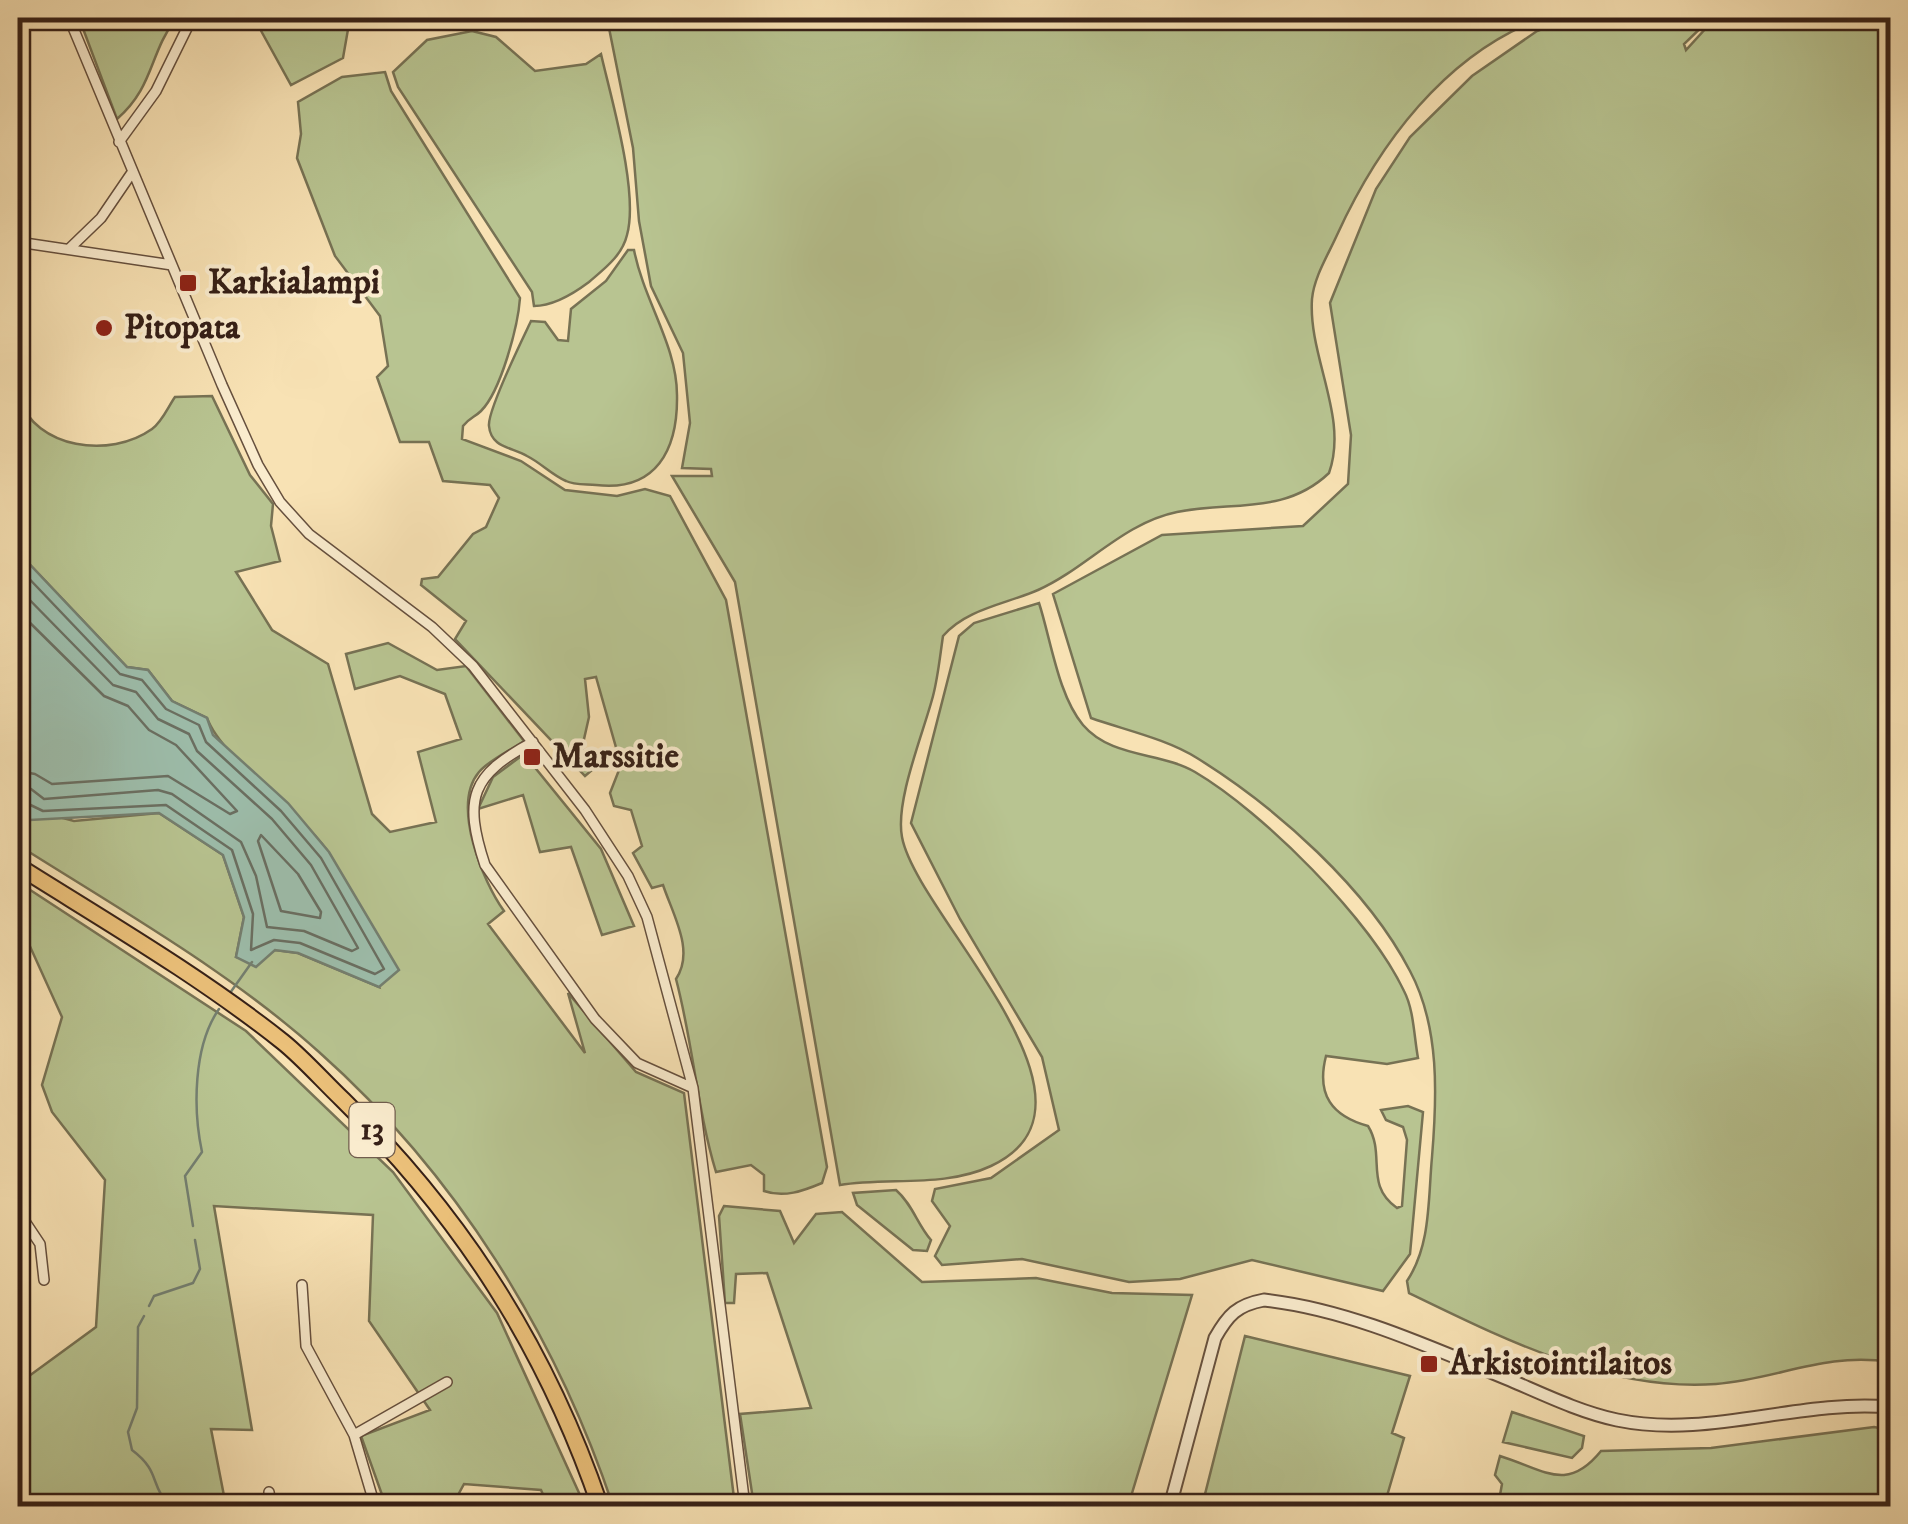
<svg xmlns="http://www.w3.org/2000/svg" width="1908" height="1524" font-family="'IM FELL DW Pica',serif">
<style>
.green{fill:#b8c491;stroke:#777254;stroke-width:2.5}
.water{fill:#9dbeac;stroke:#747f70;stroke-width:2.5}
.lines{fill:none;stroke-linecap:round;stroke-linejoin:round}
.shore{stroke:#6a6f62;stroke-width:2.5}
.stream{stroke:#747f70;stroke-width:2.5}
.minor-casing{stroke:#66503e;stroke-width:12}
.tertiary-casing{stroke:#66503e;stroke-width:15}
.trunk-casing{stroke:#362017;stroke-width:19}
.minor{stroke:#faecce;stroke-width:9}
.tertiary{stroke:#faecce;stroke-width:11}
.trunk{stroke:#ecc17a;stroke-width:15}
.poi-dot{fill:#8f2418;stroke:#faecce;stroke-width:4}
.labels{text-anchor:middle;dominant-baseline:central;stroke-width:8;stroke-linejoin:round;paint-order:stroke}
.shield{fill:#faecce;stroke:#715d4e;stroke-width:2.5}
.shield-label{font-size:32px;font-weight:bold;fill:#362017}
.poi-label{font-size:35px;font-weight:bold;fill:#362017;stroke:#faecce;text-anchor:start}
</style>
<rect width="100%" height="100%" fill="#f8e2b4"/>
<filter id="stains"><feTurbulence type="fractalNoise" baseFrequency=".002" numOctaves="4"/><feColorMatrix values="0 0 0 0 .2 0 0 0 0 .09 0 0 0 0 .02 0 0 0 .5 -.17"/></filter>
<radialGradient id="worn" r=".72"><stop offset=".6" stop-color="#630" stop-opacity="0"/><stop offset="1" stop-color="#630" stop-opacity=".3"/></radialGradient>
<path class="green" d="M 79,18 L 176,18 C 149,54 154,87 117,119 Z
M 254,18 L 350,18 L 343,58 L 291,85 Z
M 607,18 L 1542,18 C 1445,54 1378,145 1337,235 C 1328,255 1314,277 1312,299 C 1308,357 1349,417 1329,473 C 1285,515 1232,501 1177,512 C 1123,523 1087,568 1038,590 C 1006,604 966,609 943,636 C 940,656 938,677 933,696 C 923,734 895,801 902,837 C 916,915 1125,1104 991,1166 C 944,1188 889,1177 840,1185 L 735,582 L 672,476 L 712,476 L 711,469 L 682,468 L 690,423 L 683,353 L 651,286 L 639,221 L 633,148 Z
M 1572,18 L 1711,18 L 1684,44 L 1686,50 L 1708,26 L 1724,18 L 1890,18 L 1890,1362 C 1824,1352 1779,1379 1716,1384 C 1608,1392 1504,1339 1409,1293 L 1407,1281 C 1431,1245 1428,1200 1432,1157 C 1437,1097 1440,1027 1410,971 C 1367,888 1276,807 1197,758 C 1167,739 1125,730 1091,718 L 1053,594 L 1162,535 L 1303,526 L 1348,484 L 1351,435 L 1330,303 L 1376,189 L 1410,137 L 1472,76 L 1537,31 Z
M 472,31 L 496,37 L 535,71 L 586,64 L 601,54 C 611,98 639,192 627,235 C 622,256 604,269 589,282 C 573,294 553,306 534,306 L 532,292 L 398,87 L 393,72 L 427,40 Z
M 385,72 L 391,91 L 520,298 C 518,326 501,391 481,411 C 475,417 469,418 463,426 L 462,439 L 521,461 L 565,490 L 617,496 L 645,489 L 670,496 L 726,600 L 827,1167 L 822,1183 C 803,1191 784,1198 764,1191 L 764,1175 L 751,1165 L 716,1172 C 697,1109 693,1043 676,979 C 695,951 673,915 663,885 L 652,888 L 633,853 L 642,846 L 631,810 L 614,806 L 610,793 L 621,765 L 596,677 L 585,679 L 589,717 L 582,748 L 598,765 L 585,776 L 455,639 L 466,621 L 421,585 L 422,579 L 438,577 L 473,534 L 486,527 L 499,498 L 490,485 L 443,481 L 429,442 L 400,442 L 377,377 L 388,366 L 380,316 L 335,256 L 297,158 L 301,134 L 298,102 L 342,77 Z
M 628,250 L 634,250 C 644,301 677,346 677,395 C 678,450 656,492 596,485 C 586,484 574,485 566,481 C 552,475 541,463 527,456 C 512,447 491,448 489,426 C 487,411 523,338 531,321 L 545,322 L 558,340 L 568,341 L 571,309 L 606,281 Z
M 212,396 L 250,475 L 273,504 L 271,526 L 280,561 L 236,572 L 272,630 L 328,664 L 372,814 L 390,832 L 436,822 L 418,752 L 461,739 L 445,694 L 400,676 L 355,689 L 346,654 L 388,643 L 437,670 L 466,666 L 524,741 C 511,750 489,760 479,772 C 451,805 483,882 504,911 L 488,924 L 585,1053 L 568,993 L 636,1072 L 684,1093 L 735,1506 L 613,1506 C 555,1333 456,1174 319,1052 C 229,971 119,909 18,845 L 18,806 L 74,821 L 159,813 L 223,855 L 244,917 L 236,957 L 252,962 L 275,950 L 298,953 L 379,987 C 365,951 347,877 326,849 C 297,809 221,757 207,718 L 172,701 L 148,670 L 127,667 L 18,552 L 18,397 C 36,449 110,459 152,429 C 162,422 168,407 175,397 Z
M 1039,603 C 1051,640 1058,695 1083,725 C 1111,758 1161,752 1195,772 C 1263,812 1370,919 1404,991 C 1414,1010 1414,1037 1418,1058 L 1387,1064 L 1326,1056 C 1316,1095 1332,1116 1368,1126 C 1386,1155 1364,1185 1397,1208 L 1402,1206 L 1407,1140 L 1403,1127 L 1386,1120 L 1381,1110 L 1408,1106 L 1423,1112 L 1410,1254 L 1383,1291 L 1252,1260 L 1180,1279 L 1129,1282 L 1022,1259 L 942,1265 L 935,1256 L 950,1226 L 932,1201 L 935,1189 L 991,1178 L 1059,1130 L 1042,1057 L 960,919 L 911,823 L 959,636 L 974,623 Z
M 524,754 L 601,849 L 634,926 L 602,935 L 571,847 L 540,852 L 523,795 L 478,809 L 493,777 Z
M 18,882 L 246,1031 L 393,1172 L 497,1313 L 585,1506 L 548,1506 L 541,1490 L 464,1484 L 452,1506 L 386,1506 L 361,1436 L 430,1410 L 369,1321 L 373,1215 L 214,1206 L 252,1430 L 211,1429 L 226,1506 L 18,1506 L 18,1378 L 25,1379 L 96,1327 L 105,1180 L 52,1112 L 42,1085 L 62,1017 L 18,920 Z
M 896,1190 C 913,1205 917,1224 931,1240 L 927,1251 L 913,1250 L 857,1205 L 853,1193 Z
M 724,1206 L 780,1211 L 794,1243 L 816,1214 L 842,1212 L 922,1282 L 1036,1278 L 1112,1293 L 1192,1295 L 1129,1503 L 754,1506 L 740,1414 L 811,1408 L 767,1273 L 736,1274 L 734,1303 L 725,1303 L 719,1216 Z
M 1245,1336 L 1410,1376 L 1392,1433 L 1404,1438 L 1384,1506 L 1202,1506 Z
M 1512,1412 L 1584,1436 L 1582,1448 L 1572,1458 L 1503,1442 Z
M 1874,1427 L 1890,1430 L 1890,1506 L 1498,1506 L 1502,1484 L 1495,1475 L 1500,1456 C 1545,1470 1567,1493 1601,1451 L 1711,1448 Z"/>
<path class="water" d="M 18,552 L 127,667 L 148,670 L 172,701 L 207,718 L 213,735 L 288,803 L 329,852 L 399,970 L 379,987 L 298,953 L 275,950 L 256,967 L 236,957 L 244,917 L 223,855 L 159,813 L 30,820 L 18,806 Z"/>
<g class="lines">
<path class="shore" d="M 18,567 L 120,674 L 142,680 L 166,709 L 199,725 L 206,742 L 281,811 L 321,858 L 384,969 L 375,974 L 300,943 L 274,940 L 251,950 L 253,914 L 232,850 L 166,805 L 43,811 L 18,799
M 18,588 L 113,685 L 136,692 L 158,719 L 189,734 L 197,751 L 272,819 L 311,865 L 358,948 L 352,951 L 304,931 L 267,927 L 256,876 L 241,842 L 172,794 L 158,790 L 44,799 L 31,789 L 18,786
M 18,611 L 104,696 L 128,706 L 149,730 L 176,745 L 237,811 L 230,814 L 168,776 L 52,784 L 35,774 L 18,771
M 261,835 L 298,874 L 321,912 L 320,918 L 281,911 L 258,841 Z"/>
<path class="stream" d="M 230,993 L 252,962
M 193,1226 L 185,1176 L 202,1152 C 193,1110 193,1046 219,1009
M 149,1306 L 154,1296 L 193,1283 L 200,1269 L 195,1240
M 144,1316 L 138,1327 L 137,1408 L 128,1432 L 132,1450 C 161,1472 149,1483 169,1506"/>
<g class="minor-casing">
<path id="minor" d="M 69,18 L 222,385 L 258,465 L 280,502 L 309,534 L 432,627 L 473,666 L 585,810 L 628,876 L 647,917 L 693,1088 L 745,1506
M 119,142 L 156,91 L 192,18
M 18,242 L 172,265
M 70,248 L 101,218 L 131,174
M 533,742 C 471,775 463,798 485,865 L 595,1019 L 637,1063 L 693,1088
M 18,1211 L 40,1244 L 44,1280
M 302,1285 L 306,1346 L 354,1435 L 375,1506
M 354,1435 L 447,1382
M 269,1492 L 271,1506"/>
</g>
<g class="tertiary-casing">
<path id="tertiary" d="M 1170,1506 L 1215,1338 C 1228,1315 1237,1305 1264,1300 C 1348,1309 1432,1348 1510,1380 C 1545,1395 1580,1412 1617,1420 C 1709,1439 1798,1399 1890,1407"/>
</g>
<g class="trunk-casing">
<path id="trunk" d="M 18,866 C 107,922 200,976 283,1042 C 304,1059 323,1081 343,1100 C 462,1217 546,1348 600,1506"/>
</g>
<use href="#minor" class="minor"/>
<use href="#tertiary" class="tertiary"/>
<use href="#trunk" class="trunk"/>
</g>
<g class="poi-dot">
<rect x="178" y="273" width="20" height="20" rx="5"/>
<circle cx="104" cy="328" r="10"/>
<rect x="522" y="747" width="20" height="20" rx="5"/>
<rect x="1419" y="1354" width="20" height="20" rx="5"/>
</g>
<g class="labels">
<rect class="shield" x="349.5" y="1103" width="45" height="54" rx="8"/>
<g class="shield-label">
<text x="372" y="1130">13</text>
</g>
<g class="poi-label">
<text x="208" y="283">Karkialampi</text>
<text x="124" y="328">Pitopata</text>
<text x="552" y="757">Marssitie</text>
<text x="1449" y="1364">Arkistointilaitos</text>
</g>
</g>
<rect width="1908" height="1524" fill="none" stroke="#f8e2b4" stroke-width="60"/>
<rect x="20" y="20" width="1868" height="1484" fill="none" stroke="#362017" stroke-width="5"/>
<rect x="30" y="30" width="1848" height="1464" fill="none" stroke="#362017" stroke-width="2.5"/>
<rect width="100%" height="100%" filter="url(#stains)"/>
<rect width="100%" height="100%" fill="url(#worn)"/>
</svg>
